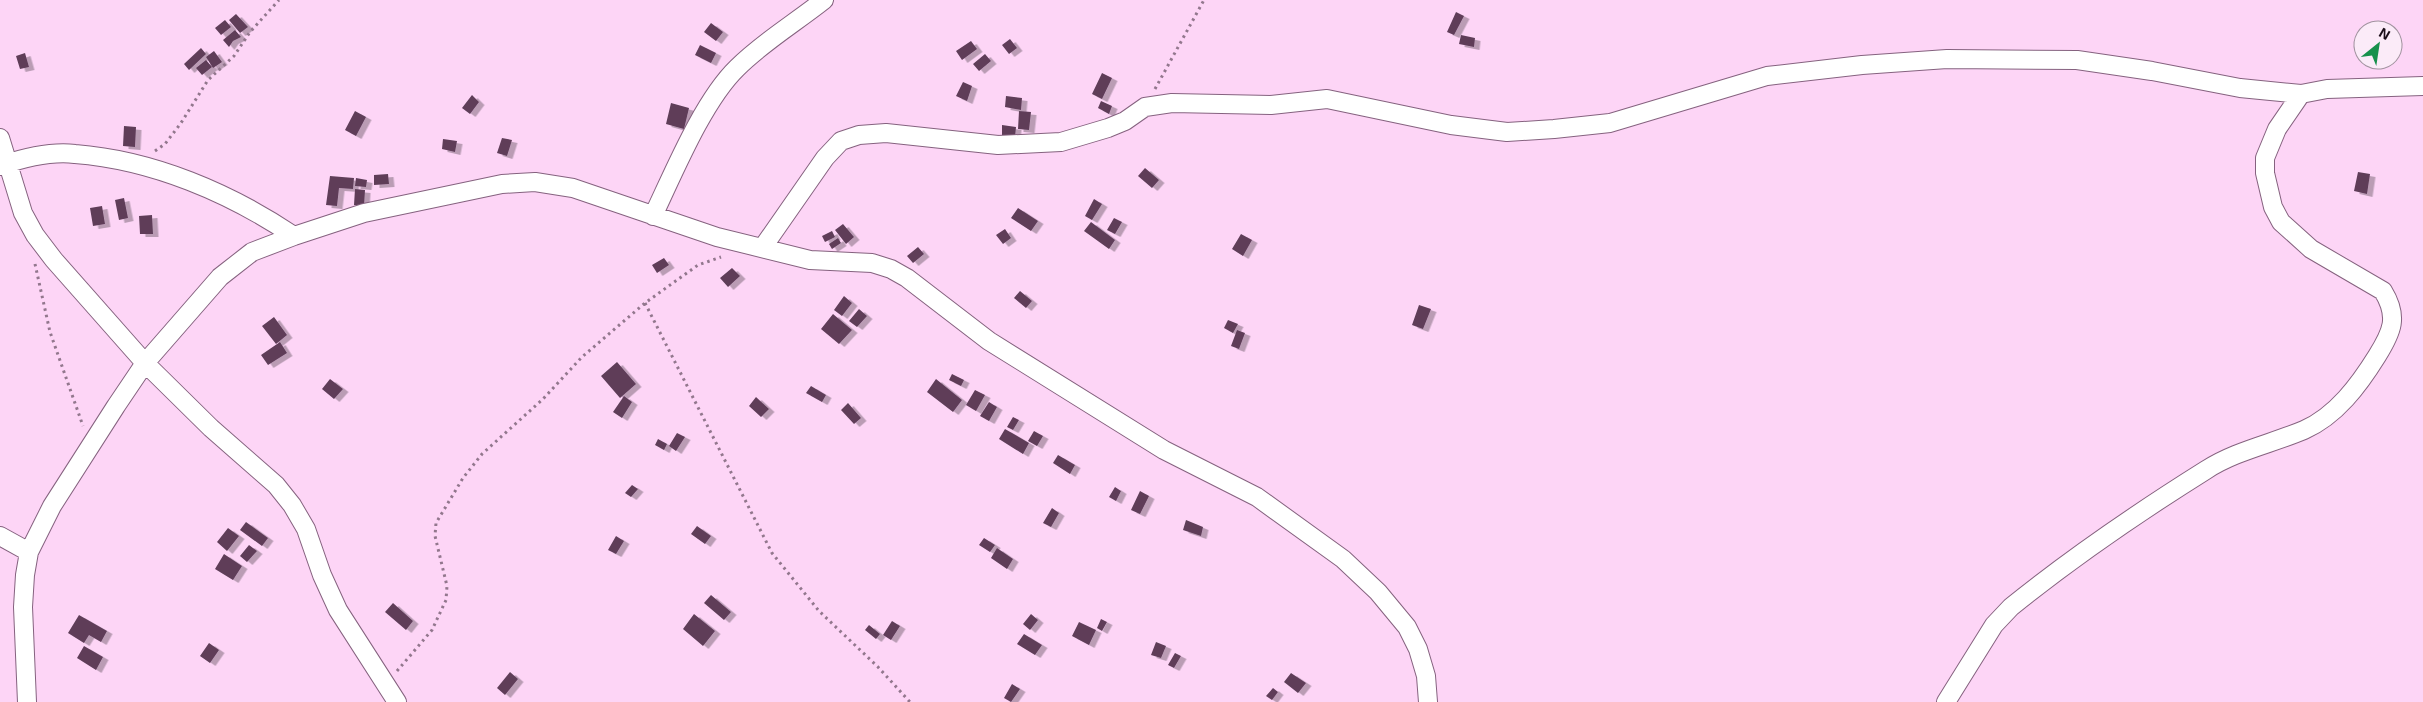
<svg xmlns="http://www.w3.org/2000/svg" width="2423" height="702" font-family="'Exo 2',sans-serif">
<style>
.building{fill:#5e3e59;filter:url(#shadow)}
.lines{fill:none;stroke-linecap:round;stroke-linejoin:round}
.minor-casing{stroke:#85627f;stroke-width:20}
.path{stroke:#92778d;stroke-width:3;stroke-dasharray:2.5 4;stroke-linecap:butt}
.minor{stroke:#fff;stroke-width:18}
</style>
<defs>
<filter id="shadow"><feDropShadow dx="5.5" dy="3" stdDeviation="0" flood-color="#0004"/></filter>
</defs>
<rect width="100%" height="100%" fill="#fdd5f6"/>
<path class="building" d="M 1456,12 L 1464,16 L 1454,35 L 1447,32 Z
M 236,14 L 248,27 L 240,33 L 229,20 Z
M 225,20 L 231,27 L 221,35 L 215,28 Z
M 711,23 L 723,32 L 716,41 L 704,32 Z
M 235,30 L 241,37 L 233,41 L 229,47 L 223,40 Z
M 1461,35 L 1475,38 L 1474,47 L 1459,44 Z
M 1010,39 L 1017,48 L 1009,54 L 1002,45 Z
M 971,41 L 977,49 L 962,60 L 956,51 Z
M 700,45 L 716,53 L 711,63 L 695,55 Z
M 201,48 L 206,54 L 189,70 L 184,64 Z
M 214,51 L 222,62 L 213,68 L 206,57 Z
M 25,53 L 29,67 L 20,69 L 16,56 Z
M 985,54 L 991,61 L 979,71 L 973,64 Z
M 206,60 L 212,67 L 202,75 L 196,68 Z
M 1102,73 L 1112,78 L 1102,99 L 1092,94 Z
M 963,82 L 972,86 L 967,101 L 956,96 Z
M 472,95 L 479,102 L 470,114 L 462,108 Z
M 1006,96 L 1022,98 L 1021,110 L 1005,107 Z
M 1101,101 L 1112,106 L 1109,114 L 1098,108 Z
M 671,103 L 689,108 L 684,129 L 666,124 Z
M 355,111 L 366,117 L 356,136 L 345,130 Z
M 1019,111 L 1031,112 L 1029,130 L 1018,129 Z
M 1002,125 L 1016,127 L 1015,137 L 1002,136 Z
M 124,126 L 136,127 L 135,147 L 123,146 Z
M 502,138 L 512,140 L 507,156 L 497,153 Z
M 443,139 L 457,141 L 455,152 L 442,149 Z
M 1145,168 L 1159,180 L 1152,188 L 1138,176 Z
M 2358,172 L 2370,174 L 2367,194 L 2354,191 Z
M 388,174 L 389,184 L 374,185 L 374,175 Z
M 330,176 L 354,178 L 353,189 L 339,188 L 337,206 L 326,205 Z
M 356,178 L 367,180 L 366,187 L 355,186 Z
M 355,189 L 365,190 L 364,206 L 354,205 Z
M 124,198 L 128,218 L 119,220 L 115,200 Z
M 1094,199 L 1102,204 L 1092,220 L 1085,216 Z
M 102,206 L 105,224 L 93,226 L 90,208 Z
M 1018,208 L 1038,221 L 1031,231 L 1011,218 Z
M 152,215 L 153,234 L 140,234 L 139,216 Z
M 1114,218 L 1122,222 L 1115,234 L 1107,230 Z
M 1091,222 L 1115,240 L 1109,249 L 1084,231 Z
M 843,224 L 854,237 L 846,244 L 835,230 Z
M 1005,229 L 1011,238 L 1003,244 L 996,235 Z
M 832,231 L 835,237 L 825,242 L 822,236 Z
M 1241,234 L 1252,240 L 1243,256 L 1232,249 Z
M 838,238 L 841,243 L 832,249 L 829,244 Z
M 918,247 L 924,254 L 913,263 L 907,256 Z
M 664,258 L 669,265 L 657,273 L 652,265 Z
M 732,268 L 740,276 L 728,287 L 720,278 Z
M 1020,291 L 1032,301 L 1026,308 L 1014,298 Z
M 844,296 L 852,303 L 842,316 L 834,310 Z
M 1419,305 L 1431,309 L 1423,329 L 1412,325 Z
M 859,309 L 867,316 L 857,327 L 849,321 Z
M 833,314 L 852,330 L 839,344 L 821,329 Z
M 274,317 L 287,335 L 276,344 L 262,326 Z
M 1228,320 L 1238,324 L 1233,333 L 1224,328 Z
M 1237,330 L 1245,333 L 1239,349 L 1231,346 Z
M 280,342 L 287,353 L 268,365 L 261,355 Z
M 617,362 L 636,384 L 620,398 L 601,376 Z
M 952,374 L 964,380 L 961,386 L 949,380 Z
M 330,379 L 343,389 L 334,399 L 322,389 Z
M 936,379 L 962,400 L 953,412 L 927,392 Z
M 811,386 L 826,395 L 822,402 L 806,393 Z
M 975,390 L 985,395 L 976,411 L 966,405 Z
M 624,396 L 632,402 L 622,418 L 613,412 Z
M 756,397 L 769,409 L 761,417 L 749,406 Z
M 989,402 L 997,407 L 989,421 L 980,416 Z
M 848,403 L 861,418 L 854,424 L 841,410 Z
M 1013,417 L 1019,420 L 1013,430 L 1007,427 Z
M 1005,429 L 1029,443 L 1023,454 L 999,439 Z
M 1034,431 L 1043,436 L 1037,446 L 1028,441 Z
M 677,433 L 685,437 L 676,451 L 669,446 Z
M 658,439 L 667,444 L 664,450 L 655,445 Z
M 1058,455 L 1075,465 L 1070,474 L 1053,463 Z
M 632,485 L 638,489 L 631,497 L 625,493 Z
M 1115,487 L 1121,491 L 1116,501 L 1109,497 Z
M 1140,491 L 1149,496 L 1140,514 L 1131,510 Z
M 1052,508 L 1059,513 L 1051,527 L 1043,523 Z
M 1186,520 L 1203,527 L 1201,536 L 1183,530 Z
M 246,522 L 268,538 L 262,546 L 240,530 Z
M 697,526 L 711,536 L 705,544 L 691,534 Z
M 228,528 L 239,536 L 227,551 L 217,542 Z
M 616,536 L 624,541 L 616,554 L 608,550 Z
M 984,538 L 995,545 L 990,552 L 979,545 Z
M 249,545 L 257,551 L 247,562 L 240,556 Z
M 997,548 L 1013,559 L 1007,569 L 991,558 Z
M 224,554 L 242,566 L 233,580 L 215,569 Z
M 711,595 L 731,612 L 724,620 L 704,603 Z
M 393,603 L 413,621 L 406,630 L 385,612 Z
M 694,614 L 715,631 L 703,646 L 683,629 Z
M 1031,614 L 1038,620 L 1030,630 L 1023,624 Z
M 79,615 L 107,631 L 101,642 L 89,635 L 84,643 L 68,633 Z
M 1101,619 L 1107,622 L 1102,631 L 1097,628 Z
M 892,621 L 900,626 L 891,640 L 883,635 Z
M 1079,622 L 1096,630 L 1089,645 L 1072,636 Z
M 869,625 L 880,634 L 876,639 L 865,630 Z
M 1024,634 L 1042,645 L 1035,655 L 1017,644 Z
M 1156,642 L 1166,646 L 1161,658 L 1151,655 Z
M 209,643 L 219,650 L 210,663 L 200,656 Z
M 84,646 L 103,657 L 96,670 L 77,658 Z
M 1175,653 L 1181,656 L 1174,668 L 1168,665 Z
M 510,672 L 518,679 L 505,695 L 497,688 Z
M 1291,673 L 1306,683 L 1298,693 L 1284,682 Z
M 1012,684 L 1020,689 L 1011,702 L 1004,698 Z
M 1273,688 L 1278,692 L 1272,700 L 1266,696 Z"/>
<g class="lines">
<g class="minor-casing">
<path id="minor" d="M 0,138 L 23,213 L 35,235 L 54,260 L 145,363 L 211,428 L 276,485 L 292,505 L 306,529 L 322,575 L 338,610 L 397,702
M 0,166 C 23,158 50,151 75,154 C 153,160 230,193 294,236
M 653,216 C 674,172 703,101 737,68 C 763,42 795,23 824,0
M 763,247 L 825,158 L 841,141 L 859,135 L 886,133 L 998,145 L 1061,142 L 1108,128 L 1125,121 L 1145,107 L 1172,103 L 1271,105 L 1327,99 L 1451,125 L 1507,132 L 1554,129 L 1610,123 L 1767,76 L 1862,65 L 1947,59 L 2077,60 L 2152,71 L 2240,88 L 2301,94 L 2327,89 L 2423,86
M 0,536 L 29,552
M 27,702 L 23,607 L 25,575 L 29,552 L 52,506 L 116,406 L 145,363 L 220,277 L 252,252 L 294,236 L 364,213 L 502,184 L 535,182 L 573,188 L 717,237 L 810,260 L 872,263 L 891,269 L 907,278 L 989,341 L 1164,450 L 1257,497 L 1343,559 L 1378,592 L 1407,627 L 1418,649 L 1426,676 L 1428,702
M 1946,702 L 1994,625 L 2011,607 C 2073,557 2139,512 2206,470 C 2235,451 2271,444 2304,430 C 2336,416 2359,385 2377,356 C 2392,332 2399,317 2383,291 L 2311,249 L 2281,222 L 2273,207 L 2265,173 L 2265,158 L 2277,129 L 2301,94"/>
</g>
<path class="path" d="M 1155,89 L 1204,0
M 155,151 L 165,144 L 181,123 L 208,80 L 234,56 L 250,32 L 279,0
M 35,264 L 50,332 L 83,426
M 645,303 L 772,553 L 819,611 L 878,667 L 910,702
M 397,671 L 432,630 L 446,600 L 447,586 L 435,536 L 436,523 L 463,478 L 482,454 L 543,399 L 582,357 L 645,303 L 698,265 L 721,257"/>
<use href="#minor" class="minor"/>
</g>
<g transform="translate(2378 45) rotate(30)"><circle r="24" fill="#fbebf8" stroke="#a1939f"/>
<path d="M0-4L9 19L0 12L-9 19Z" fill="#17914c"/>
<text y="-8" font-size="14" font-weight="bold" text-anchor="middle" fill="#1b0e19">N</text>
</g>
</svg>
